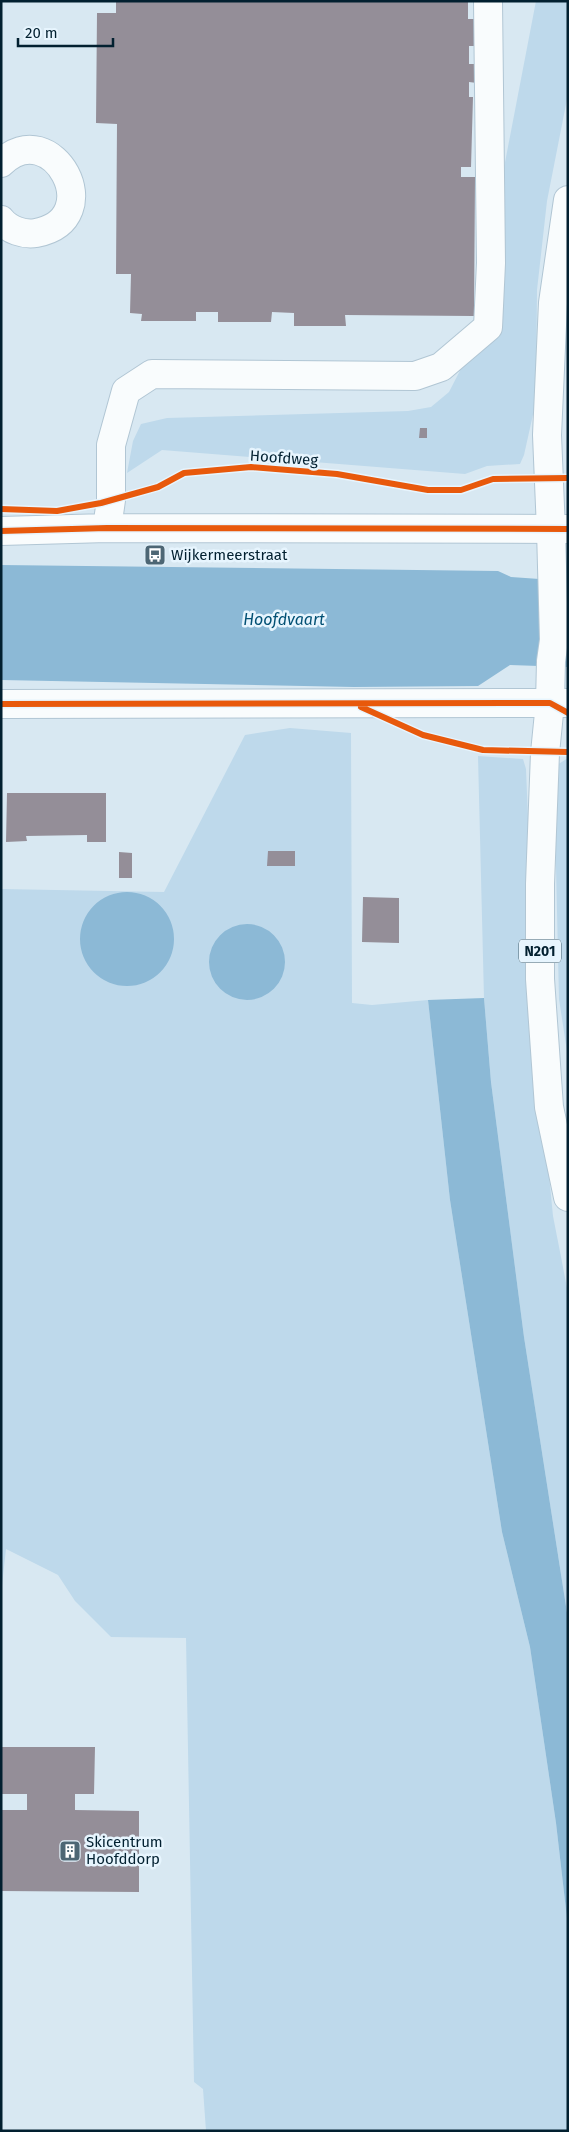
<svg xmlns="http://www.w3.org/2000/svg" width="569" height="2132" font-family="'Fira Sans',sans-serif">
<style>
.green{fill:#bed9eb}
.water{fill:#8cb9d6}
.building{fill:#948e98}
.lines{fill:none;stroke-linecap:round;stroke-linejoin:round}
.minor-casing{stroke:#b1c6d4;stroke-width:30}
.major-casing{stroke:#b1c6d4;stroke-width:30}
.highway-casing{stroke:#b1c6d4;stroke-width:30}
.minor{stroke:#f9fcfd;stroke-width:28}
.major{stroke:#f9fcfd;stroke-width:28}
.highway{stroke:#f9fcfd;stroke-width:28}
.cycleway-casing{stroke:#e7f5fe;stroke-width:9}
.cycleway{stroke:#e8590c;stroke-width:6}
.labels{text-anchor:middle;dominant-baseline:central;stroke-width:5;stroke-linejoin:round;paint-order:stroke}
.shield{fill:#e7f5fe;stroke:#47606e;stroke-width:1}
.shield-label{font-size:14px;font-weight:bold;fill:#022030}
.street-label{font-size:15px;fill:#022030;stroke:#e7f5fe}
.poi-label{font-size:15px;fill:#022030;stroke:#e7f5fe;text-anchor:start}
.water-label{font-size:16px;font-style:italic;fill:#025074;stroke:#e7f5fe}
</style>
<rect width="100%" height="100%" fill="#d8e8f2"/>
<path class="green" d="M 536,1 L 568,1 L 568,94 L 547,201 L 537,290 L 536,401 L 524,455 L 520,464 L 487,466 L 465,474 L 162,450 L 127,473 L 133,441 L 141,424 L 167,418 L 408,411 L 431,407 L 449,392 L 468,355 Z
M 290,728 L 351,733 L 352,1003 L 372,1005 L 428,1000 L 450,1200 L 502,1532 L 530,1647 L 556,1823 L 568,1927 L 568,2131 L 206,2131 L 203,2089 L 194,2082 L 186,1638 L 111,1637 L 75,1601 L 58,1575 L 6,1549 L 1,1594 L 1,889 L 164,892 L 245,735 Z
M 478,756 L 523,759 L 526,769 L 538,1062 L 553,1216 L 568,1293 L 568,1619 L 524,1337 L 491,1082 L 484,998 Z
M 568,758 L 568,1058 L 559,999 L 554,779 L 557,765 Z"/>
<path class="water" d="M 1,565 L 498,571 L 511,577 L 568,581 L 568,667 L 510,665 L 478,686 L 354,687 L 1,680 Z
M80 939a47 47 0 1 1 94 0a47 47 0 1 1-94 0Z
M209 962a38 38 0 1 1 76 0a38 38 0 1 1-76 0Z
M 484,998 L 491,1082 L 524,1337 L 568,1619 L 568,1927 L 556,1823 L 530,1647 L 502,1532 L 450,1200 L 428,1000 Z"/>
<path class="building" d="M 116,1 L 468,1 L 468,19 L 477,19 L 476,46 L 469,46 L 469,64 L 478,64 L 477,83 L 469,82 L 469,97 L 473,97 L 471,167 L 461,167 L 461,177 L 475,177 L 474,316 L 345,315 L 346,326 L 294,326 L 294,313 L 272,312 L 271,322 L 218,322 L 218,312 L 196,312 L 196,321 L 141,321 L 142,314 L 130,313 L 131,274 L 116,274 L 117,124 L 96,123 L 97,13 L 116,13 Z
M 420,428 L 427,428 L 427,438 L 419,438 Z
M 7,793 L 106,793 L 106,842 L 87,842 L 87,835 L 26,836 L 27,841 L 6,842 Z
M 268,851 L 295,851 L 295,866 L 267,866 Z
M 119,852 L 132,853 L 132,878 L 119,878 Z
M 363,897 L 399,898 L 399,943 L 362,942 Z
M 1,1747 L 95,1747 L 94,1794 L 75,1794 L 75,1810 L 139,1811 L 139,1892 L 1,1891 L 1,1810 L 27,1810 L 27,1794 L 1,1794 Z"/>
<g class="lines">
<g class="minor-casing">
<path id="minor" d="M 1,163 C 52,113 110,219 36,233 C 24,235 9,230 1,220
M 107,528 L 111,500 L 111,445 L 126,391 L 152,374 L 415,376 L 441,367 L 488,327 L 491,263 L 488,1
M 1,531 L 107,528 L 568,529
M 1,704 L 550,703"/>
</g>
<g class="major-casing">
<path id="major" d="M 551,530 L 554,640 L 551,661 L 550,703 L 568,703"/>
</g>
<g class="highway-casing">
<path id="highway" d="M 551,530 L 547,435 L 553,303 L 568,200
M 550,703 L 545,753 L 540,884 L 540,979 L 549,1107 L 568,1197"/>
</g>
<use href="#minor" class="minor"/>
<use href="#major" class="major"/>
<use href="#highway" class="highway"/>
<g class="cycleway-casing">
<path id="cycleway" d="M 1,509 L 57,511 L 101,503 L 158,487 L 184,473 L 251,467 L 337,474 L 428,490 L 461,490 L 493,479 L 568,478
M 1,531 L 107,528 L 568,529
M 1,704 L 550,703 L 568,713
M 361,707 L 423,735 L 483,750 L 568,752"/>
</g>
<use href="#cycleway" class="cycleway"/>
</g>
<defs>
<g id="bus-square" transform="scale(1.125)"><rect x="-9" y="-9" width="18" height="18" rx="4" fill="#4d6674" stroke="#e7f5fe"/><path d="M-5-6H5V4H4V6H2V4H-2V6H-4V4H-5ZM-3.5-4V0h7V-4ZM-3.5 1.2v1.5H-2V1.2ZM2 1.2v1.5H3.5V1.2Z" fill="#fff"/></g>
<g id="building-square" transform="scale(1.125)"><rect x="-9" y="-9" width="18" height="18" rx="4" fill="#4d6674" stroke="#e7f5fe"/><path d="M-4-6H4V6H1V3H-1V6H-4ZM-2.5-4.3h1.7v1.8h-1.7ZM.8-4.3h1.7v1.8H.8ZM-2.5-1h1.7V.8h-1.7ZM.8-1h1.7V.8H.8Z" fill="#fff"/></g>
</defs>
<g fill-rule="evenodd">
<use href="#bus-square" x="155" y="555"/>
<use href="#building-square" x="70" y="1851"/>
</g>
<g class="labels">
<rect class="shield" x="519" y="939.5" width="42" height="23" rx="4"/>
<g class="shield-label">
<text x="540" y="951">N201</text>
</g>
<g class="street-label">
<text transform="translate(284 458) rotate(4)">Hoofdweg</text>
</g>
<g class="poi-label">
<text x="171" y="555">Wijkermeerstraat</text>
<text x="86" y="1842">Skicentrum<tspan x="86" dy="17">Hoofddorp</tspan></text>
</g>
<g class="water-label">
<text x="284" y="619">Hoofdvaart</text>
</g>
</g>
<rect width="569" height="2132" fill="none" stroke="#022030" stroke-width="5"/>
<path d="M18 38v8h95v-8" fill="none" stroke="#022030" stroke-width="2.5"/>
<text x="25" y="38" font-size="15" fill="#022030" stroke="#e7f5fe" stroke-width="4" paint-order="stroke">20 m</text>
</svg>
